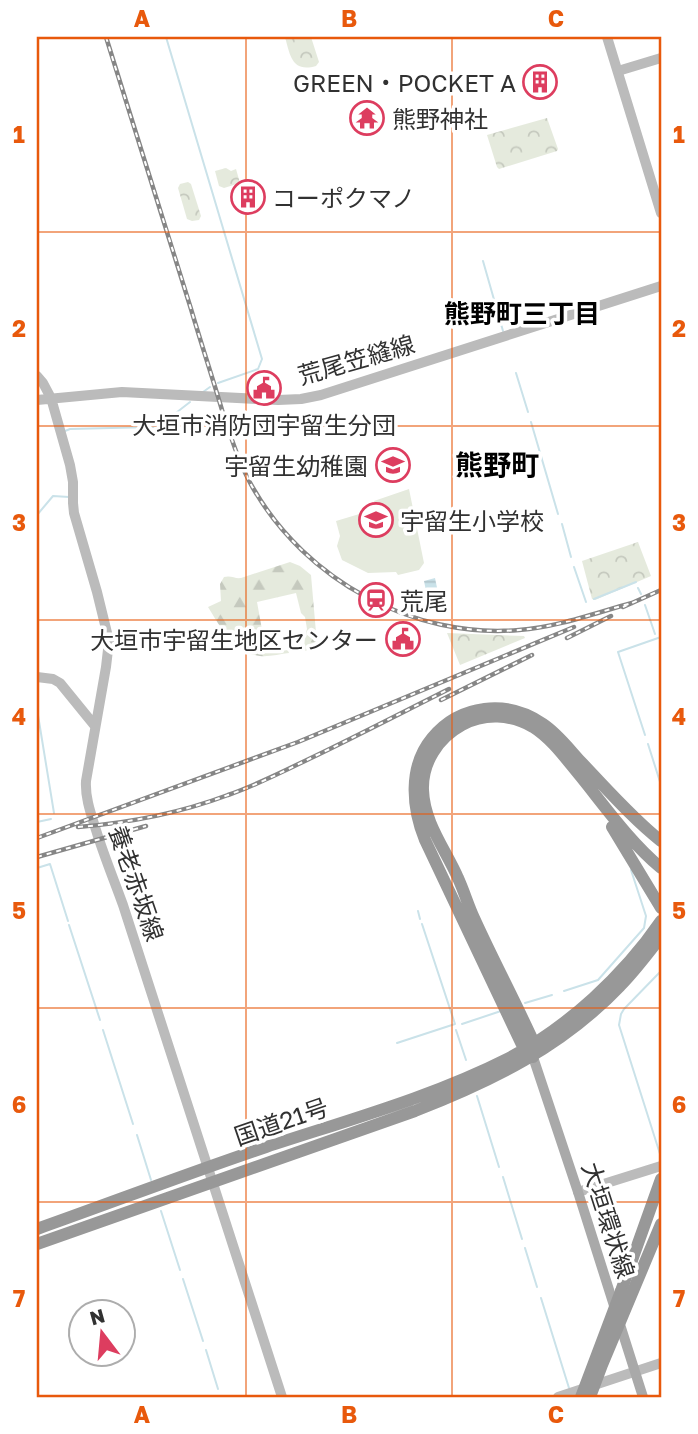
<svg xmlns="http://www.w3.org/2000/svg" width="698" height="1434" font-family="'Golos Text','Noto Sans JP',sans-serif">
<style>
.grass{fill:#e5eadd}
.forest{fill:url(#forest-firs)}
.park{fill:url(#park-crowns)}
.water{fill:url(#water-rules)}
.lines{fill:none;stroke-linecap:round;stroke-linejoin:round}
.stream{stroke:#cae2e9;stroke-width:2}
.secondary{stroke:#bbb;stroke-width:10}
.primary{stroke:#a9a9a9;stroke-width:10}
.highway{stroke:#989898;stroke-width:12}
.rail-casing{stroke:#868686;stroke-width:4.5}
.rail{stroke:#fff;stroke-width:2;stroke-dasharray:5;stroke-linecap:butt}
.highway-bridge{stroke:#989898;stroke-width:12}
.grid{fill:none;stroke:#e8590c;stroke-width:2;stroke-opacity:0.55}
.labels{text-anchor:middle;dominant-baseline:central;stroke-width:7;stroke-linejoin:round;paint-order:stroke}
.poi-label{font-size:24px;fill:#313131;stroke:#fff;text-anchor:start}
.street-label{font-size:24px;fill:#313131;stroke:#fff}
.neighbourhood-label{font-size:26px;font-weight:bold;fill:#000;stroke:#fff}
.quarter-label{font-size:28px;font-weight:bold;fill:#000;stroke:#fff}
.neatline{fill:none;stroke:#e8590c;stroke-width:2.5}
.grid-label{font-size:23px;text-anchor:middle;font-weight:bold;fill:#e8590c}
</style>
<defs>
<pattern id="forest-firs" width="22" height="20" patternUnits="userSpaceOnUse" patternTransform="scale(1.75)"><rect width="22" height="20" fill="#e5eadd"/><path d="M5 1l3.5 6h-7zM16 11l3.5 6h-7z" fill="#c5c9be"/></pattern>
<pattern id="park-crowns" width="20" height="18" patternUnits="userSpaceOnUse" patternTransform="scale(1.75)"><rect width="20" height="18" fill="#e5eadd"/><path d="M2 6a3 3 0 1 1 6 0M12 15a3 3 0 1 1 6 0" fill="none" stroke="#c5c9be"/></pattern>
<pattern id="water-rules" width="6" height="5" patternUnits="userSpaceOnUse" patternTransform="scale(1.75)"><rect width="6" height="5" fill="#cae2e9"/><path d="M0 2.5h6" fill="none" stroke="#aec2c8"/></pattern>
</defs>
<rect width="100%" height="100%" fill="#fff"/>
<path class="grass" d="M 409,489 L 424,563 L 419,570 L 398,575 L 396,572 L 368,573 L 342,560 L 337,546 L 340,536 L 336,521 L 376,509 L 374,501 Z"/>
<path class="forest" d="M 290,562 L 300,566 L 311,575 L 317,644 L 315,648 L 304,651 L 305,636 L 307,629 L 305,617 L 301,613 L 296,593 L 257,602 L 263,635 L 267,636 L 281,651 L 288,650 L 289,653 C 280,654 269,657 260,656 C 234,653 221,628 208,607 L 221,601 L 220,584 L 224,577 C 231,575 235,579 241,578 Z"/>
<path class="park" d="M 285,37 L 311,37 L 319,62 L 316,66 C 292,73 290,55 285,37 Z
M 547,118 L 558,149 L 557,151 L 499,169 L 497,167 L 487,135 Z
M 226,168 L 231,171 L 236,169 L 240,183 L 224,188 L 219,186 L 215,171 Z
M 188,182 L 191,184 L 201,216 L 199,220 L 192,221 L 187,219 L 178,188 L 180,184 Z
M 638,542 L 651,576 L 595,600 L 592,599 L 582,561 Z
M 447,633 L 524,636 L 525,638 L 460,665 Z"/>
<path class="water" d="M 435,578 L 440,602 L 429,605 L 424,581 Z"/>
<g class="lines">
<path class="stream" d="M 166,37 L 262,359 L 258,369 L 218,383
M 483,261 L 503,331
M 516,373 L 528,412
M 203,392 L 210,387
M 531,422 L 558,514
M 65,431 L 70,429 L 153,427 L 163,423 L 190,402
M 37,515 L 53,496 L 69,497
M 562,524 L 571,557
M 574,567 L 586,602
M 638,588 L 641,594
M 594,599 L 636,582
M 645,605 L 655,634
M 37,709 L 54,813
M 645,735 L 618,652 L 661,637
M 648,744 L 661,785
M 37,822 L 51,819
M 37,868 L 50,864 L 68,921
M 418,911 L 420,919
M 69,925 L 100,1020
M 564,991 L 598,980 L 644,928 L 646,916 L 631,870
M 525,1003 L 552,995
M 462,1024 L 501,1011
M 103,1030 L 133,1124
M 456,1030 L 466,1060
M 397,1043 L 455,1024 L 422,924
M 477,1096 L 499,1167
M 137,1135 L 151,1180
M 660,1154 L 619,1025 L 621,1014 L 624,1009 L 661,971
M 503,1177 L 522,1239
M 161,1211 L 180,1270
M 525,1248 L 537,1287
M 183,1279 L 203,1341
M 541,1298 L 569,1388
M 206,1350 L 218,1389"/>
<path class="secondary" d="M 607,37 L 661,213
M 618,71 L 661,58
M 37,376 L 43,383 L 51,398 L 70,465 L 73,482 L 73,503 L 74,513 L 97,592 L 109,641 L 106,667 L 86,781 C 85,798 91,814 96,830 C 104,856 114,880 123,905 L 282,1397
M 37,400 L 122,392 L 278,400 L 301,399 L 321,395 L 661,286
M 37,677 L 53,679 L 60,683 L 95,726
M 578,1192 L 661,1166
M 558,1397 L 661,1363"/>
<path class="primary" d="M 533,1057 L 578,1192 L 643,1397"/>
<path class="highway" d="M 612,827 L 661,908
M 661,841 C 632,818 607,789 581,762 C 569,749 558,734 543,724 C 507,699 460,704 432,738 C 408,767 412,808 425,840 L 524,1049 L 533,1057 L 534,1043 C 515,1001 493,960 474,918 C 468,905 464,891 458,878 C 446,850 424,823 423,790 C 422,763 438,738 462,725 C 484,713 511,714 533,727 C 552,739 566,759 581,777 C 606,808 630,842 661,868
M 37,1229 C 113,1202 189,1173 266,1147 C 348,1120 432,1097 509,1058 C 568,1027 624,975 661,921
M 37,1244 L 415,1111 C 492,1081 562,1047 620,986 C 635,971 648,953 661,937
M 621,1291 L 661,1179"/>
<g class="rail-casing">
<path id="rail" d="M 106,37 C 134,128 163,218 191,309 C 201,343 212,376 222,410 C 231,437 239,464 253,488 C 306,580 413,639 519,630 C 558,627 595,613 632,603
M 623,607 L 661,590
M 567,638 L 611,616
M 441,700 L 532,655
M 78,827 C 129,823 180,813 228,795 C 257,785 284,771 311,758 C 357,736 403,712 449,689
M 37,838 L 298,742 L 574,627
M 37,857 L 146,826"/>
</g>
<use href="#rail" class="rail"/>
<path class="highway-bridge" d="M 581,1397 L 621,1291
M 590,1397 L 602,1365 L 661,1224"/>
</g>
<path class="grid" d="M 246,37 L 246,1397M 452,37 L 452,1397M 37,232 L 661,232M 37,426 L 661,426M 37,620 L 661,620M 37,814 L 661,814M 37,1008 L 661,1008M 37,1202 L 661,1202"/>
<defs>
<g id="building-ring" transform="scale(1.75)"><circle r="9.5" fill="#fff" stroke="#dd3d5f" stroke-width="1.5"/><path d="M-4-6H4V6H1V3H-1V6H-4ZM-2.5-4.3h1.7v1.8h-1.7ZM.8-4.3h1.7v1.8H.8ZM-2.5-1h1.7V.8h-1.7ZM.8-1h1.7V.8H.8Z" fill="#dd3d5f"/></g>
<g id="temple-ring" transform="scale(1.75)"><circle r="9.5" fill="#fff" stroke="#dd3d5f" stroke-width="1.5"/><path d="M0-6L5-2H3V0L6.5 2.5H4V6H1.5V3h-3V6H-4V2.5H-6.5L-3 0V-2H-5Z" fill="#dd3d5f"/></g>
<g id="civic-ring" transform="scale(1.75)"><circle r="9.5" fill="#fff" stroke="#dd3d5f" stroke-width="1.5"/><path d="M-.6-6.5H3V-4.5H.6V-3L4-1V1h2V6H-6V1h2V-1L-.6-3ZM-1.2 2.5V6h2.4V2.5Z" fill="#dd3d5f"/></g>
<g id="school-ring" transform="scale(1.75)"><circle r="9.5" fill="#fff" stroke="#dd3d5f" stroke-width="1.5"/><path d="M0-5L7-2L0 1L-7-2ZM-4 1L0 2.5L4 1V4Q0 6-4 4Z" fill="#dd3d5f"/></g>
<g id="station-ring" transform="scale(1.75)"><circle r="9.5" fill="#fff" stroke="#dd3d5f" stroke-width="1.5"/><path d="M-3-6H3Q5-6 5-4V2Q5 4 3 4L4.5 6H3L1.5 4h-3L-3 6H-4.5L-3 4Q-5 4-5 2V-4Q-5-6-3-6ZM-3.5-4v3h7v-3ZM-3.5 1v1.5H-2V1ZM2 1v1.5H3.5V1Z" fill="#dd3d5f"/></g>
</defs>
<g fill-rule="evenodd">
<use href="#building-ring" x="540" y="82"/>
<use href="#temple-ring" x="367" y="118"/>
<use href="#building-ring" x="248" y="197"/>
<use href="#civic-ring" x="264" y="388"/>
<use href="#school-ring" x="393" y="465"/>
<use href="#school-ring" x="376" y="520"/>
<use href="#station-ring" x="376" y="600"/>
<use href="#civic-ring" x="403" y="639"/>
</g>
<g class="labels">
<g class="poi-label">
<text x="516" y="82" text-anchor="end">GREEN・POCKET A</text>
<text x="392" y="118">熊野神社</text>
<text x="272" y="197">コーポクマノ</text>
<text x="264" y="424" text-anchor="middle">大垣市消防団宇留生分団</text>
<text x="368" y="465" text-anchor="end">宇留生幼稚園</text>
<text x="400" y="520">宇留生小学校</text>
<text x="400" y="600">荒尾</text>
<text x="378" y="639" text-anchor="end">大垣市宇留生地区センター</text>
</g>
<g class="street-label">
<text transform="translate(356 359) rotate(-16)">荒尾笠縫線</text>
<text transform="translate(137 883) rotate(71)">養老赤坂線</text>
<text transform="translate(281 1121) rotate(-19)">国道21号</text>
<text transform="translate(609 1220) rotate(72)">大垣環状線</text>
</g>
<g class="neighbourhood-label">
<text x="522" y="313">熊野町三丁目</text>
</g>
<g class="quarter-label">
<text x="497" y="464">熊野町</text>
</g>
</g>
<rect width="698" height="1434" fill="none" stroke="#ffffff" stroke-width="77"/>
<g transform="translate(102 1333) rotate(344)"><circle r="33" fill="#ffffff" stroke="#adadad" stroke-width="2"/>
<path d="M0-5L12 26L0 18L-12 26Z" fill="#dd3d5f"/>
<text y="-10" font-size="19" font-weight="bold" text-anchor="middle" fill="#313131">N</text>
</g>
<rect x="38" y="38" width="622" height="1358" class="neatline"/>
<g class="grid-label">
<text x="142" y="27">A</text>
<text x="349" y="27">B</text>
<text x="556" y="27">C</text>
<text x="19" y="143">1</text>
<text x="679" y="143">1</text>
<text x="19" y="337">2</text>
<text x="679" y="337">2</text>
<text x="19" y="531">3</text>
<text x="679" y="531">3</text>
<text x="19" y="725">4</text>
<text x="679" y="725">4</text>
<text x="19" y="919">5</text>
<text x="679" y="919">5</text>
<text x="19" y="1113">6</text>
<text x="679" y="1113">6</text>
<text x="19" y="1307">7</text>
<text x="679" y="1307">7</text>
<text x="142" y="1423">A</text>
<text x="349" y="1423">B</text>
<text x="556" y="1423">C</text>
</g>
</svg>
